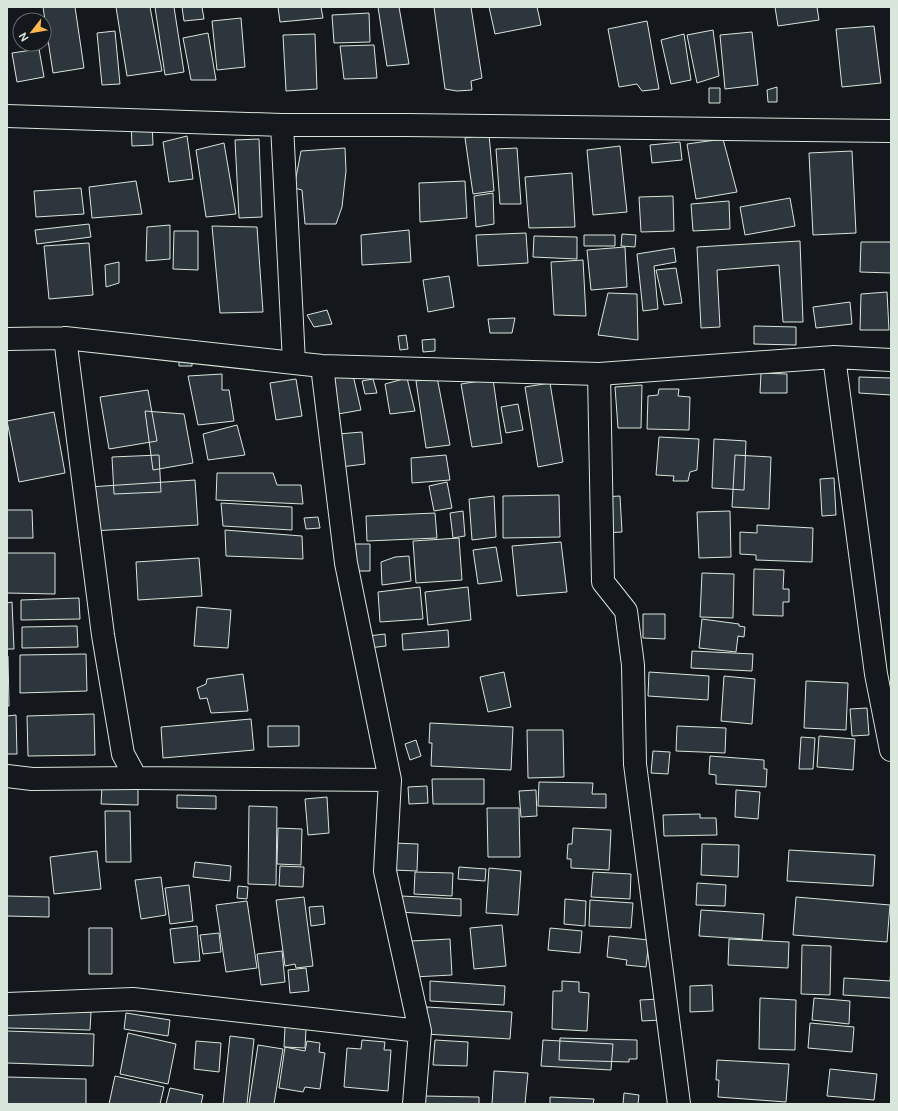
<svg xmlns="http://www.w3.org/2000/svg" width="898" height="1111" font-family="'DM Sans',sans-serif">
<style>
.building{fill:#2c363c;stroke:#d8e6dc}
.lines{fill:none;stroke-linecap:round;stroke-linejoin:round}
.minor-casing{stroke:#d8e6dc;stroke-width:24}
.minor{stroke:#14181c;stroke-width:22}
</style>
<rect width="100%" height="100%" fill="#14181c"/>
<path class="building" d="M 43,7 L 75,7 L 84,68 L 53,73 Z
M 116,7 L 150,7 L 162,71 L 127,76 Z
M 155,7 L 174,7 L 184,72 L 165,75 Z
M 182,7 L 202,7 L 204,19 L 184,21 Z
M 278,7 L 321,7 L 323,18 L 280,22 Z
M 378,7 L 399,7 L 409,64 L 387,66 Z
M 434,7 L 471,7 L 482,78 L 471,81 L 472,90 L 457,91 L 445,89 Z
M 489,7 L 537,7 L 541,25 L 495,34 Z
M 775,7 L 817,7 L 819,20 L 778,26 Z
M 369,13 L 370,42 L 334,43 L 332,15 Z
M 241,18 L 245,67 L 217,70 L 212,21 Z
M 647,21 L 659,89 L 642,91 L 637,84 L 619,87 L 608,29 Z
M 874,26 L 881,83 L 842,87 L 836,29 Z
M 713,30 L 719,76 L 697,83 L 687,35 Z
M 115,31 L 120,84 L 102,85 L 97,33 Z
M 752,32 L 758,85 L 725,89 L 720,35 Z
M 208,33 L 216,80 L 191,80 L 183,38 Z
M 315,34 L 317,89 L 286,91 L 283,35 Z
M 684,34 L 691,80 L 671,84 L 661,40 Z
M 374,45 L 377,78 L 344,79 L 340,46 Z
M 39,49 L 44,77 L 17,82 L 12,53 Z
M 777,87 L 777,102 L 768,102 L 767,90 Z
M 709,88 L 720,88 L 720,103 L 709,103 Z
M 152,122 L 153,145 L 132,146 L 131,123 Z
M 489,134 L 494,191 L 473,194 L 465,138 Z
M 187,136 L 193,179 L 169,182 L 163,142 Z
M 259,139 L 262,217 L 239,218 L 235,140 Z
M 723,139 L 737,192 L 696,199 L 687,144 Z
M 680,142 L 682,160 L 652,163 L 650,145 Z
M 224,143 L 236,214 L 206,217 L 196,150 Z
M 620,146 L 627,212 L 593,215 L 587,150 Z
M 345,148 L 346,171 L 342,207 L 336,224 L 305,224 L 302,190 L 294,188 L 301,151 Z
M 517,148 L 521,204 L 500,204 L 496,149 Z
M 852,151 L 856,233 L 813,235 L 809,153 Z
M 572,173 L 575,227 L 529,228 L 525,177 Z
M 136,181 L 142,214 L 92,218 L 89,187 Z
M 465,181 L 467,218 L 420,222 L 419,183 Z
M 81,188 L 84,214 L 36,217 L 34,191 Z
M 493,193 L 494,224 L 476,227 L 474,196 Z
M 673,196 L 674,231 L 641,232 L 639,197 Z
M 790,198 L 795,226 L 745,235 L 740,207 Z
M 729,201 L 730,229 L 693,231 L 691,204 Z
M 89,224 L 91,237 L 37,244 L 35,230 Z
M 170,225 L 170,259 L 146,261 L 147,227 Z
M 212,226 L 257,227 L 263,312 L 220,313 Z
M 409,230 L 411,262 L 362,265 L 361,235 Z
M 174,231 L 198,231 L 198,270 L 173,269 Z
M 526,233 L 528,263 L 478,266 L 476,235 Z
M 622,234 L 636,235 L 635,247 L 621,246 Z
M 584,235 L 615,235 L 615,246 L 584,246 Z
M 534,236 L 577,237 L 577,259 L 533,257 Z
M 800,241 L 803,322 L 783,322 L 779,265 L 717,270 L 720,327 L 701,328 L 697,247 Z
M 861,242 L 891,242 L 891,273 L 860,272 Z
M 89,243 L 93,295 L 49,299 L 44,246 Z
M 625,247 L 627,287 L 591,290 L 587,250 Z
M 674,248 L 676,262 L 654,266 L 658,309 L 643,311 L 637,254 Z
M 583,260 L 586,316 L 554,315 L 551,262 Z
M 119,262 L 119,283 L 106,287 L 105,265 Z
M 676,268 L 682,303 L 664,305 L 656,270 Z
M 449,276 L 454,307 L 428,312 L 423,280 Z
M 887,292 L 889,330 L 860,330 L 861,294 Z
M 608,293 L 637,294 L 638,340 L 598,335 Z
M 850,302 L 852,324 L 816,328 L 813,307 Z
M 327,310 L 332,324 L 314,327 L 307,315 Z
M 515,318 L 512,333 L 490,333 L 488,319 Z
M 754,326 L 796,327 L 796,345 L 754,344 Z
M 406,335 L 408,349 L 400,350 L 398,336 Z
M 435,339 L 435,351 L 423,352 L 422,340 Z
M 179,353 L 192,353 L 192,366 L 179,366 Z
M 329,372 L 353,375 L 361,410 L 338,414 Z
M 761,373 L 787,374 L 787,393 L 760,393 Z
M 222,374 L 222,390 L 229,390 L 234,421 L 198,425 L 188,376 Z
M 437,377 L 450,445 L 426,448 L 416,381 Z
M 859,377 L 891,378 L 891,395 L 859,393 Z
M 407,378 L 415,411 L 390,414 L 385,384 Z
M 296,379 L 302,416 L 276,420 L 270,383 Z
M 373,379 L 377,393 L 365,394 L 362,381 Z
M 493,379 L 502,443 L 472,447 L 461,384 Z
M 550,383 L 563,462 L 538,467 L 525,387 Z
M 642,385 L 641,428 L 618,428 L 615,387 Z
M 659,389 L 679,389 L 678,396 L 690,397 L 689,430 L 647,429 L 648,396 L 658,395 Z
M 148,390 L 157,441 L 109,449 L 100,397 Z
M 518,404 L 523,430 L 506,433 L 501,407 Z
M 145,411 L 184,414 L 193,463 L 153,470 Z
M 54,412 L 65,473 L 19,482 L 7,421 Z
M 237,425 L 245,455 L 208,460 L 203,434 Z
M 362,432 L 365,464 L 341,467 L 338,434 Z
M 659,437 L 699,439 L 697,470 L 690,472 L 688,481 L 673,481 L 674,476 L 656,475 Z
M 714,439 L 746,441 L 744,490 L 712,488 Z
M 159,455 L 161,492 L 114,494 L 112,457 Z
M 446,455 L 450,480 L 412,483 L 411,458 Z
M 735,455 L 771,457 L 769,509 L 732,507 Z
M 217,473 L 273,473 L 277,485 L 301,485 L 303,504 L 216,500 Z
M 834,478 L 836,515 L 822,516 L 820,479 Z
M 195,480 L 198,525 L 92,531 L 89,487 Z
M 447,482 L 452,508 L 434,511 L 429,486 Z
M 559,495 L 560,537 L 503,538 L 503,496 Z
M 494,496 L 496,537 L 472,540 L 469,499 Z
M 620,496 L 622,532 L 604,533 L 602,497 Z
M 221,503 L 292,507 L 292,530 L 223,526 Z
M 7,510 L 32,510 L 33,538 L 7,538 Z
M 463,511 L 465,536 L 453,538 L 450,513 Z
M 730,511 L 731,557 L 699,558 L 697,512 Z
M 435,513 L 437,538 L 367,541 L 366,516 Z
M 318,517 L 320,528 L 306,529 L 304,518 Z
M 757,525 L 813,528 L 812,562 L 756,560 L 756,555 L 740,554 L 740,532 L 757,533 Z
M 225,530 L 302,536 L 303,559 L 226,556 Z
M 459,538 L 462,580 L 416,583 L 413,541 Z
M 561,542 L 567,592 L 517,596 L 512,546 Z
M 354,544 L 370,544 L 370,571 L 354,571 Z
M 496,547 L 502,581 L 478,584 L 473,550 Z
M 7,553 L 55,553 L 55,594 L 7,593 Z
M 409,556 L 411,581 L 382,585 L 381,562 L 395,557 Z
M 199,558 L 202,596 L 138,600 L 136,562 Z
M 754,569 L 784,570 L 783,589 L 789,589 L 789,602 L 783,602 L 783,616 L 753,615 Z
M 702,573 L 734,574 L 733,618 L 700,617 Z
M 420,587 L 423,619 L 380,622 L 378,592 Z
M 468,587 L 471,620 L 428,625 L 425,592 Z
M 79,598 L 80,619 L 21,620 L 21,600 Z
M 12,602 L 14,649 L 7,649 L 7,603 Z
M 197,607 L 231,610 L 228,648 L 194,646 Z
M 643,614 L 665,614 L 665,639 L 643,638 Z
M 702,619 L 739,624 L 739,626 L 745,627 L 744,637 L 738,636 L 736,652 L 699,648 Z
M 77,626 L 78,647 L 22,648 L 22,627 Z
M 448,630 L 449,647 L 403,650 L 402,634 Z
M 385,634 L 386,646 L 369,648 L 368,636 Z
M 692,651 L 753,654 L 752,671 L 691,668 Z
M 86,654 L 87,691 L 20,693 L 20,655 Z
M 7,656 L 8,656 L 9,706 L 7,706 Z
M 504,672 L 511,707 L 488,712 L 480,677 Z
M 649,672 L 709,676 L 708,700 L 648,696 Z
M 243,674 L 248,711 L 211,713 L 207,698 L 200,699 L 197,688 L 206,684 L 207,679 Z
M 724,676 L 755,679 L 752,724 L 721,721 Z
M 806,681 L 848,683 L 846,730 L 804,728 Z
M 867,708 L 869,735 L 852,736 L 850,709 Z
M 94,714 L 95,755 L 28,756 L 27,716 Z
M 16,715 L 17,754 L 7,754 L 7,716 Z
M 251,719 L 254,750 L 163,758 L 161,727 Z
M 430,723 L 513,727 L 511,770 L 431,766 L 432,743 L 429,743 Z
M 268,726 L 299,726 L 299,746 L 268,747 Z
M 677,726 L 726,728 L 725,753 L 676,751 Z
M 527,730 L 563,730 L 564,777 L 528,778 Z
M 819,736 L 855,739 L 853,770 L 817,767 Z
M 801,737 L 815,738 L 813,769 L 799,769 Z
M 416,740 L 421,756 L 410,760 L 405,744 Z
M 653,751 L 670,752 L 668,774 L 651,773 Z
M 710,756 L 764,760 L 764,769 L 767,769 L 766,787 L 716,784 L 716,775 L 709,774 Z
M 432,779 L 484,779 L 484,804 L 433,804 Z
M 539,782 L 593,783 L 592,794 L 606,794 L 606,808 L 538,806 Z
M 427,786 L 428,803 L 409,804 L 408,787 Z
M 102,787 L 138,789 L 138,805 L 101,804 Z
M 536,790 L 537,816 L 521,817 L 519,791 Z
M 736,790 L 760,792 L 758,819 L 735,817 Z
M 177,795 L 216,796 L 216,809 L 177,808 Z
M 327,797 L 329,833 L 308,835 L 305,799 Z
M 249,806 L 277,807 L 276,885 L 248,884 Z
M 487,808 L 519,808 L 520,857 L 488,857 Z
M 105,811 L 130,811 L 131,862 L 106,862 Z
M 700,814 L 700,818 L 716,818 L 717,835 L 664,836 L 663,815 Z
M 278,828 L 302,829 L 301,865 L 277,864 Z
M 573,828 L 611,830 L 609,870 L 571,868 L 571,859 L 567,859 L 568,844 L 572,844 Z
M 394,843 L 418,844 L 417,871 L 393,870 Z
M 702,844 L 739,845 L 738,877 L 701,875 Z
M 789,850 L 875,855 L 873,886 L 787,881 Z
M 97,851 L 101,889 L 54,894 L 50,857 Z
M 195,862 L 231,866 L 230,881 L 193,877 Z
M 280,866 L 304,867 L 303,887 L 279,886 Z
M 459,867 L 486,869 L 485,881 L 458,879 Z
M 489,868 L 521,871 L 518,915 L 486,913 Z
M 415,872 L 453,873 L 452,896 L 414,894 Z
M 593,872 L 631,874 L 630,899 L 591,897 Z
M 161,877 L 166,915 L 141,919 L 135,880 Z
M 697,883 L 726,885 L 725,906 L 696,905 Z
M 189,885 L 193,921 L 170,924 L 165,888 Z
M 238,886 L 248,887 L 247,899 L 237,898 Z
M 7,896 L 49,897 L 49,917 L 7,916 Z
M 401,896 L 461,899 L 461,916 L 400,912 Z
M 304,897 L 313,966 L 296,968 L 295,964 L 285,966 L 276,900 Z
M 796,897 L 890,905 L 887,942 L 793,935 Z
M 565,899 L 586,901 L 585,926 L 564,924 Z
M 590,900 L 633,903 L 631,928 L 589,926 Z
M 247,901 L 257,968 L 226,972 L 216,905 Z
M 323,906 L 325,924 L 311,926 L 309,907 Z
M 701,910 L 764,914 L 762,940 L 699,936 Z
M 502,925 L 506,966 L 474,969 L 470,928 Z
M 197,926 L 200,961 L 174,963 L 170,929 Z
M 89,928 L 112,928 L 112,974 L 89,974 Z
M 550,928 L 582,931 L 580,953 L 548,950 Z
M 219,933 L 221,952 L 203,954 L 200,935 Z
M 609,936 L 649,940 L 646,967 L 626,965 L 627,960 L 607,957 Z
M 450,939 L 452,975 L 413,977 L 411,941 Z
M 729,939 L 789,942 L 788,968 L 728,965 Z
M 802,945 L 831,946 L 830,995 L 801,994 Z
M 282,951 L 285,982 L 261,985 L 257,954 Z
M 306,968 L 309,991 L 290,993 L 288,970 Z
M 891,968 L 891,998 L 843,995 L 844,978 L 890,981 Z
M 430,981 L 505,986 L 504,1005 L 430,1001 Z
M 562,981 L 579,982 L 579,992 L 589,993 L 587,1031 L 552,1029 L 553,991 L 562,991 Z
M 712,985 L 713,1011 L 690,1012 L 690,986 Z
M 760,998 L 796,1000 L 795,1050 L 759,1049 Z
M 814,998 L 850,1001 L 849,1024 L 812,1020 Z
M 660,999 L 661,1020 L 642,1021 L 640,1000 Z
M 427,1007 L 512,1012 L 510,1039 L 425,1034 Z
M 7,1010 L 91,1012 L 90,1030 L 7,1028 Z
M 126,1013 L 170,1020 L 168,1036 L 124,1029 Z
M 810,1023 L 854,1027 L 852,1052 L 808,1048 Z
M 285,1027 L 306,1029 L 305,1048 L 284,1047 Z
M 7,1031 L 94,1034 L 93,1066 L 7,1063 Z
M 128,1033 L 176,1044 L 168,1084 L 120,1074 Z
M 230,1036 L 254,1039 L 247,1104 L 223,1104 Z
M 560,1038 L 637,1040 L 637,1059 L 629,1059 L 629,1062 L 559,1060 Z
M 362,1040 L 385,1042 L 384,1050 L 391,1050 L 388,1091 L 344,1087 L 347,1048 L 361,1049 Z
M 435,1040 L 468,1042 L 467,1066 L 433,1065 Z
M 543,1040 L 613,1044 L 611,1070 L 541,1066 Z
M 196,1041 L 221,1043 L 219,1072 L 194,1069 Z
M 307,1041 L 320,1043 L 319,1052 L 325,1053 L 320,1089 L 305,1087 L 303,1092 L 279,1088 L 285,1047 L 305,1051 Z
M 258,1045 L 283,1049 L 274,1104 L 249,1104 Z
M 717,1060 L 789,1064 L 786,1102 L 718,1097 L 719,1080 L 716,1080 Z
M 830,1069 L 877,1074 L 874,1100 L 827,1096 Z
M 494,1071 L 528,1073 L 525,1104 L 492,1104 Z
M 115,1076 L 164,1087 L 160,1104 L 109,1104 Z
M 7,1077 L 86,1079 L 86,1104 L 7,1104 Z
M 170,1088 L 203,1095 L 201,1104 L 166,1104 Z
M 624,1093 L 639,1095 L 638,1104 L 623,1104 Z
M 424,1096 L 479,1097 L 479,1104 L 424,1104 Z
M 550,1097 L 594,1099 L 593,1104 L 550,1104 Z"/>
<g class="lines">
<g class="minor-casing">
<path id="minor" d="M 7,116 L 282,125 L 406,125 L 891,131
M 282,125 L 294,362
M 65,338 L 103,635 L 123,754 L 136,778
M 7,339 L 65,338 L 322,366 L 599,374 L 834,357 L 891,360
M 834,357 L 876,674 L 891,750
M 322,366 L 346,563 L 390,780 L 385,871 L 420,1031 L 414,1104
M 599,374 L 603,582 L 626,611 L 633,665 L 635,764 L 679,1104
M 7,776 L 32,779 L 136,778 L 390,780
M 7,1004 L 133,999 L 420,1031"/>
</g>
<use href="#minor" class="minor"/>
</g>
<rect width="898" height="1111" fill="none" stroke="#d8e6dc" stroke-width="16"/>
<g transform="translate(32 32) rotate(239)"><circle r="19" fill="#14181c" stroke="#626a69"/>
<path d="M0-3L7 15L0 10L-7 15Z" fill="#ffb74d"/>
<text y="-6" font-size="11" font-weight="bold" text-anchor="middle" fill="#d8e6dc">N</text>
</g>
</svg>
